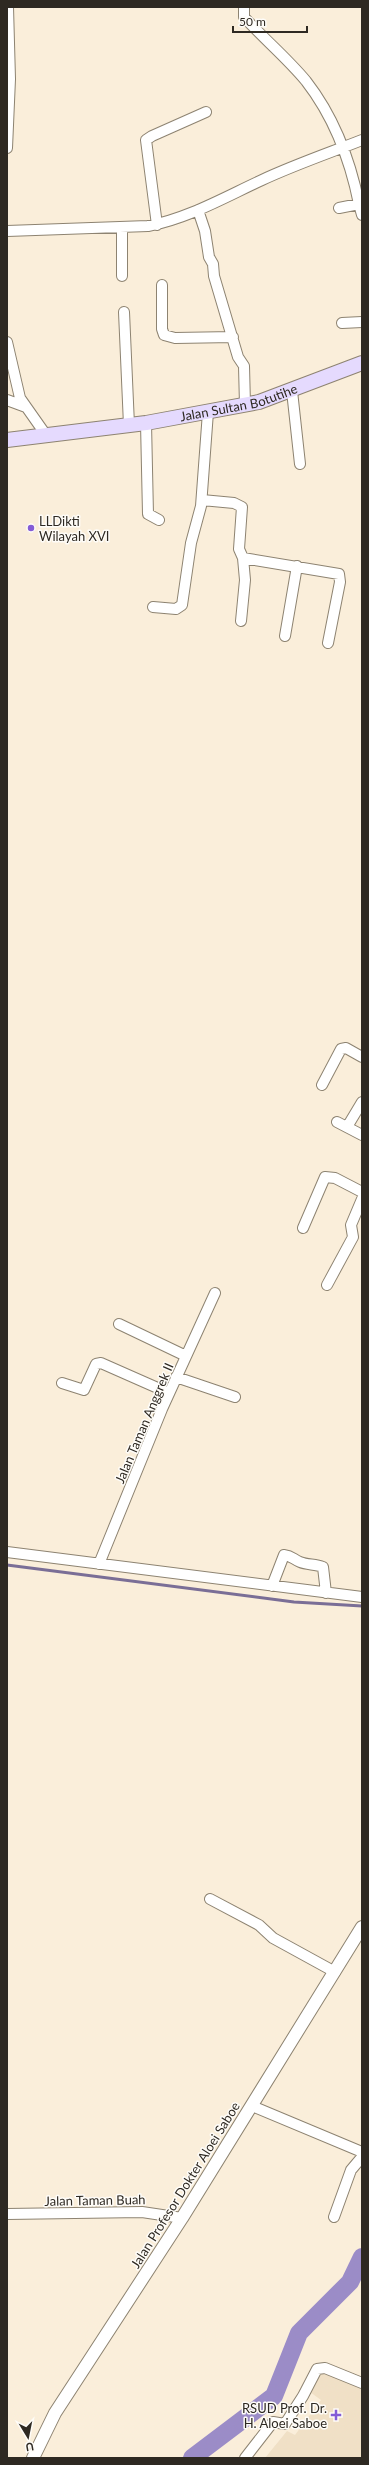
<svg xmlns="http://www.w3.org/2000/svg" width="369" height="2465" font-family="Lato,sans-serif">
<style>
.built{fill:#f0e0c6}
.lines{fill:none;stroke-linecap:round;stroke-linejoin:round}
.stream{stroke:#7a6e96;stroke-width:3}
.river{stroke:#9b8cc7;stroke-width:18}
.minor-casing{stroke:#8d8371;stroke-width:12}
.tertiary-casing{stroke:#8d8371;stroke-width:14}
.secondary-casing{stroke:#8d8371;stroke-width:16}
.minor{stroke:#fff;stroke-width:10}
.tertiary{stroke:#fff;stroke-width:12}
.secondary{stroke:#e5dafe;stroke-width:14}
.poi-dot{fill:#845cd6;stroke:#fefcf8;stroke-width:1.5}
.labels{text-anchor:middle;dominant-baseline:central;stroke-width:3;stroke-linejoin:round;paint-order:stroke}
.street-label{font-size:13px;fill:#2e2922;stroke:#fefcf8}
.poi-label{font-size:13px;fill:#2e2922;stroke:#fefcf8;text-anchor:start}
</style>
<rect width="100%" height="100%" fill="#faeeda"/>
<path class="built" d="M 321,2373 L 362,2387 L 362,2458 L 265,2458 L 287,2431 L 295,2435 L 321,2400 L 310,2392 Z"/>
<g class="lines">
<path class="stream" d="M 7,1565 L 294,1602 L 362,1606"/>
<path class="river" d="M 192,2458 L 274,2396 L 299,2333 L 350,2282 L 362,2257"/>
<g class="minor-casing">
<path id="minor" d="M 244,7 L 244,17 C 264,39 287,58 306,81 C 334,117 350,159 359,204
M 7,148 L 10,79 L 8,7
M 339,208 L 359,204 L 362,215
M 198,210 L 205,231 L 209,257 L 213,264 L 214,276 L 238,357 L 244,366 L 245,405
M 157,225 L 146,140 L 152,136 L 206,112
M 122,228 L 122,276
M 7,231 L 148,226 C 189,218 225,197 262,180 C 294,165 329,153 362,140
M 162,285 L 162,329 L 164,335 L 175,338 L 233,337
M 124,312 L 129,425
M 342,323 L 362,322
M 7,342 L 20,398 L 46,435
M 292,391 L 300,464
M 7,400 L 26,407
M 146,423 L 148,514 L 159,520
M 202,500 L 234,503 L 242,507 L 239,549 L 243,558 L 245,580 L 241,621
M 243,558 L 339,574 L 340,582 L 328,643
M 153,607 L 176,609 L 182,605 L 191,543 L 201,506 L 208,412
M 285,636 L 297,566
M 322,1085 L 341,1049 L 346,1048 L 362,1057
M 337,1122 L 362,1135
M 347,1127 L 362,1102
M 303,1228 L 325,1177 L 335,1178 L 362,1192
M 327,1285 L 353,1237 L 351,1225 L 362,1199
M 119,1324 L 186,1356
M 176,1377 L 235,1397
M 62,1383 L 84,1390 L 96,1364 L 101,1363 L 169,1393
M 7,1552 L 362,1597
M 99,1564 L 162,1409 L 215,1293
M 272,1586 L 284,1555 C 292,1556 293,1559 300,1562 C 307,1565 315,1564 323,1567 L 326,1593
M 210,1899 L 259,1925 L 273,1938 L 335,1972
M 252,2106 L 362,2152
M 7,2214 L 142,2212 L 182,2218
M 334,2217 L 351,2170 L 362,2157
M 245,2458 L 273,2422 L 285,2424 L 303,2396 L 317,2369 L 325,2368 L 362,2383"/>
</g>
<g class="tertiary-casing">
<path id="tertiary" d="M 33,2458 L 55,2413 L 182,2218 L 362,1927"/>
</g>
<g class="secondary-casing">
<g id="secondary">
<path id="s1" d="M 7,440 L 146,423 L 259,402 L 362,363"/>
</g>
</g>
<use href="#minor" class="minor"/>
<use href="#tertiary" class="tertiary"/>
<use href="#secondary" class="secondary"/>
</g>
<g class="poi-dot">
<circle cx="31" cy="528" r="4"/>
<path d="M334 2409h4v4h4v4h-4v4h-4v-4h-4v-4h4z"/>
</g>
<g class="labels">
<g class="street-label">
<text stroke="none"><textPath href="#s1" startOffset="235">Jalan Sultan Botutihe</textPath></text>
<text transform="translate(144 1423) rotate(-67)">Jalan Taman Anggrek II</text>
<text transform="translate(185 2185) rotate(-58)">Jalan Profesor Dokter Aloei Saboe</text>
<text transform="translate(95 2200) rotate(-1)">Jalan Taman Buah</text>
</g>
<g class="poi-label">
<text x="39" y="521">LLDikti<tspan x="39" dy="15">Wilayah XVI</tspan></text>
<text x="327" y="2408" text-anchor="end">RSUD Prof. Dr.<tspan x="327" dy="15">H. Aloei Saboe</tspan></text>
</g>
</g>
<rect width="369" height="2465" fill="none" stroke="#2e2922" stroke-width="16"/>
<g transform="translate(28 2437) rotate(170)" stroke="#fefcf8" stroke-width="3" paint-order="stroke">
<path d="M0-3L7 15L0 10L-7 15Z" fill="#2e2922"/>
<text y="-6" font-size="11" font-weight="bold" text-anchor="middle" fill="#2e2922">U</text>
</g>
<path d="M233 26v6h74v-6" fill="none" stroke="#2e2922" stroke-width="2"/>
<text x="239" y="26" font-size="12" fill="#2e2922" stroke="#fefcf8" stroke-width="3" paint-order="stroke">50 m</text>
</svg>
